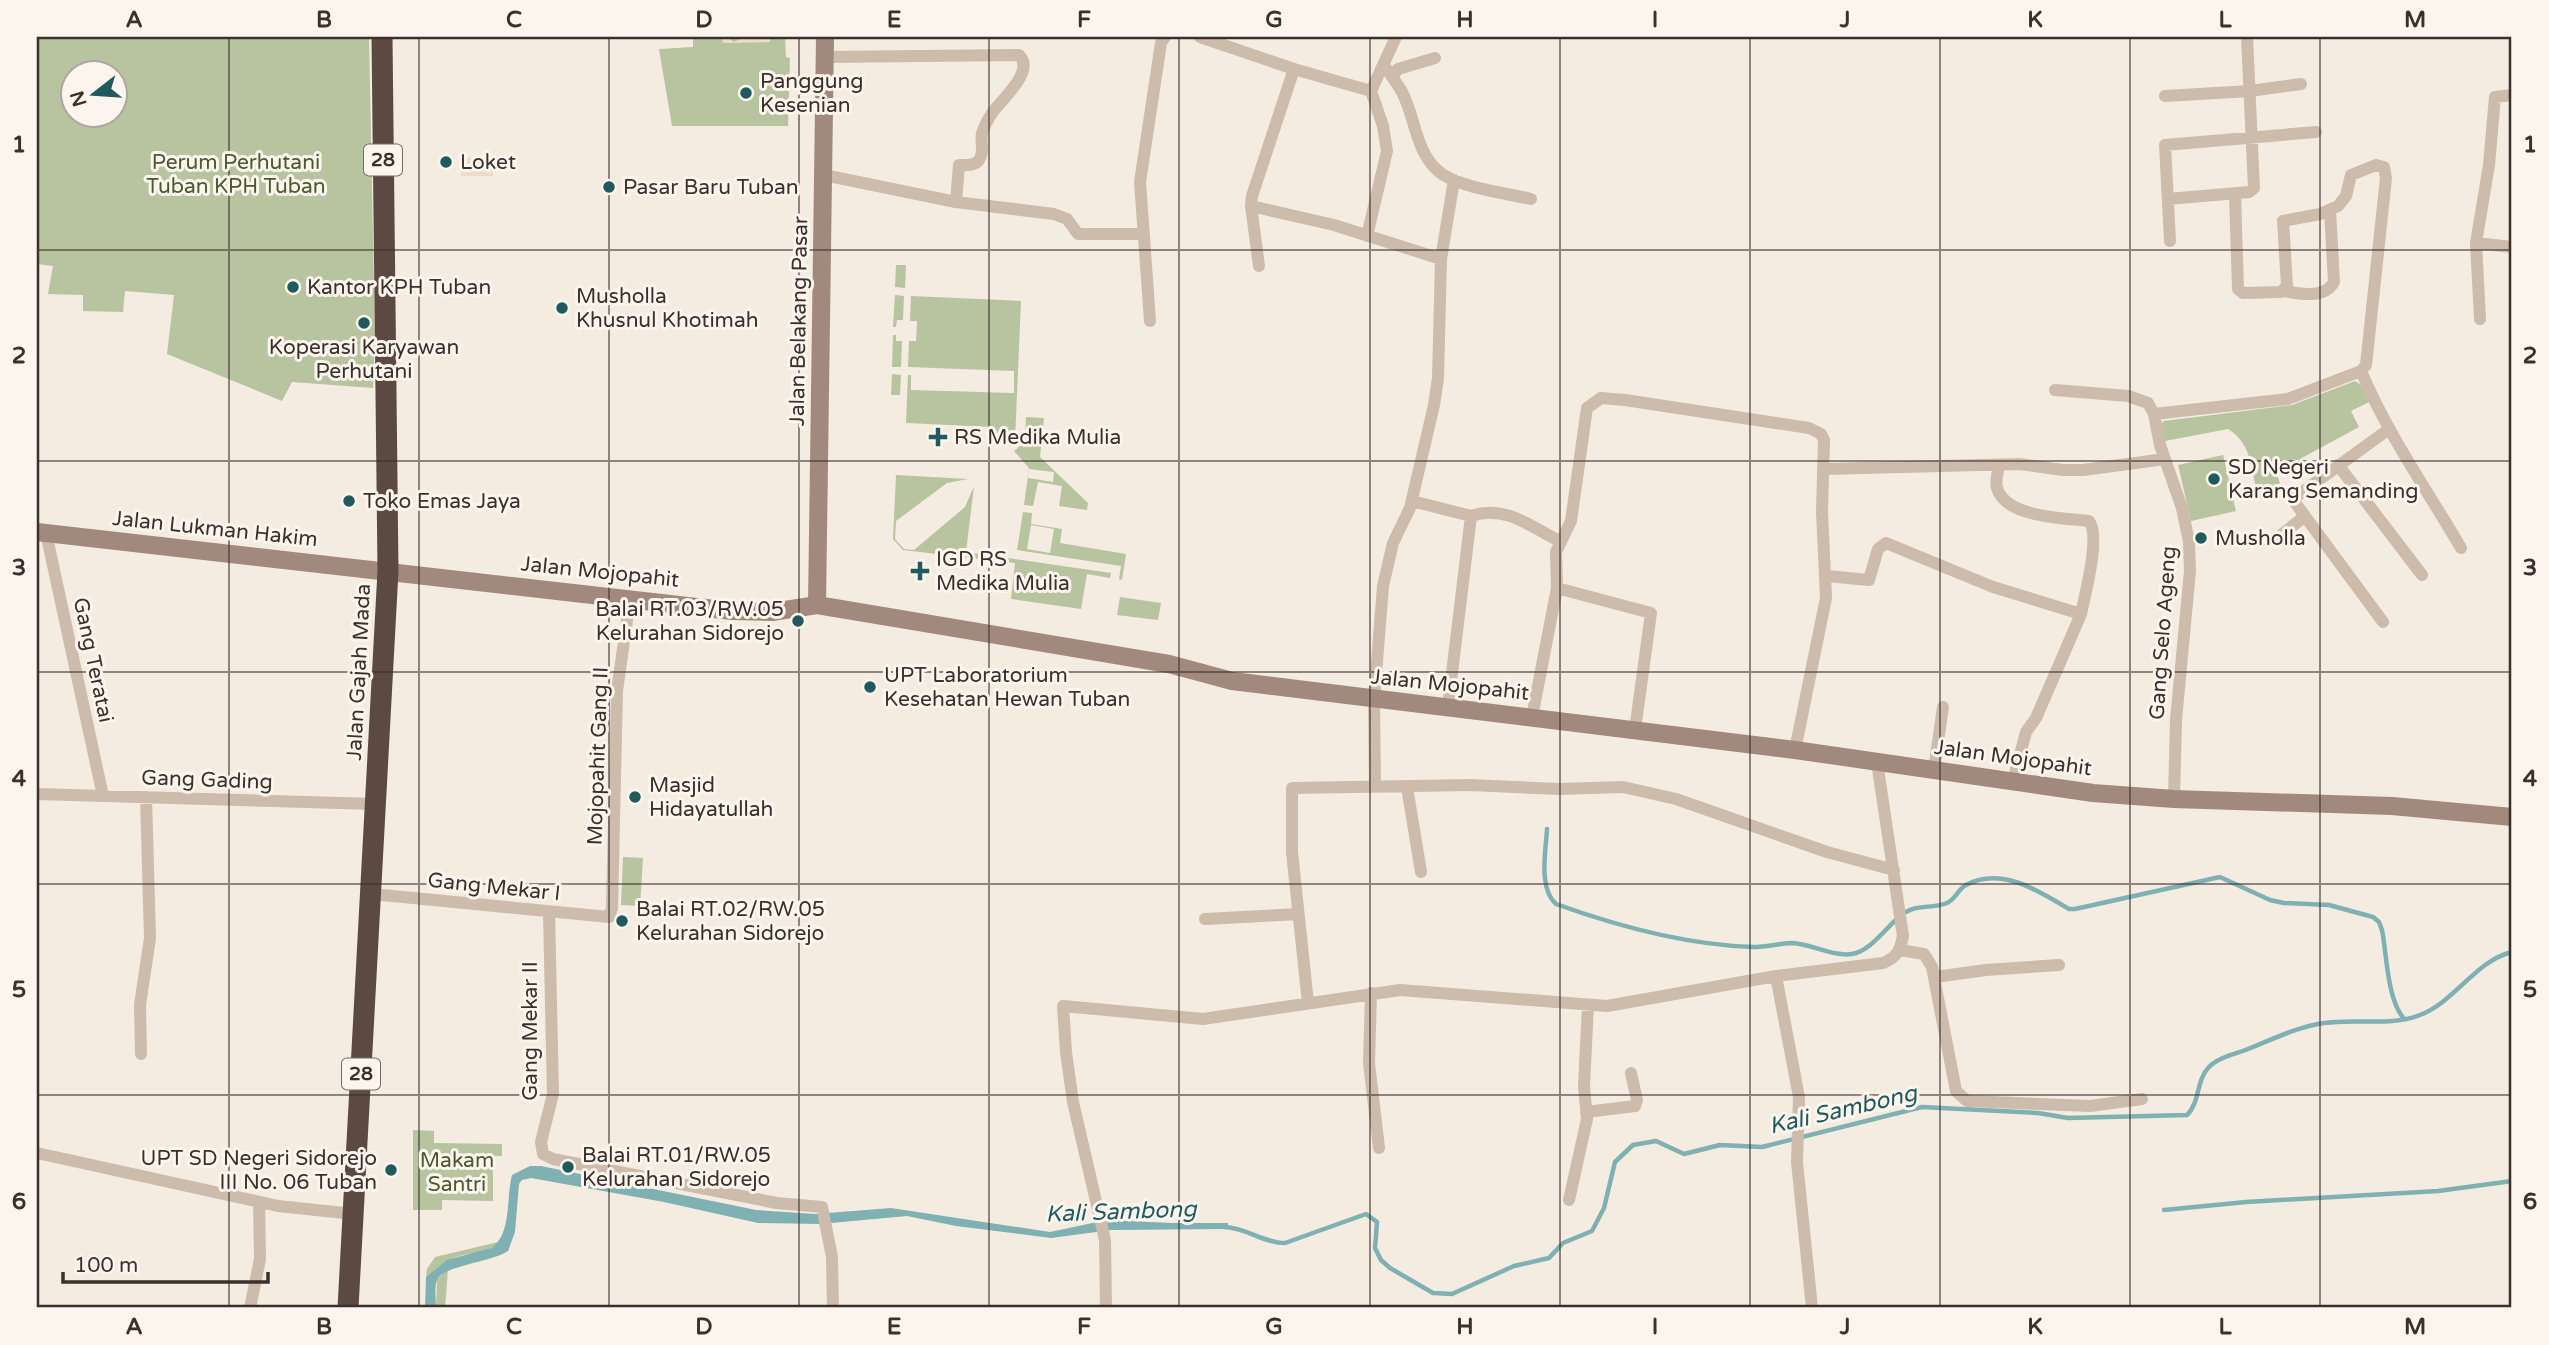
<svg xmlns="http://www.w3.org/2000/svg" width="2549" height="1345" font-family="'Varela Round',sans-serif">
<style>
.green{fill:#b8c4a0;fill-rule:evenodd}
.plaza{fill:#ecdcc8}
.water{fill:#7fb0b2}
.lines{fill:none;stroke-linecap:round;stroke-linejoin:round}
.stream{stroke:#7fb0b2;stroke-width:4.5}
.street{stroke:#cdbbac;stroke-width:12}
.secondary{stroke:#a18a7d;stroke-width:18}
.highway{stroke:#5c4a42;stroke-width:21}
.grid{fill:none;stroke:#3b302b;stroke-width:2;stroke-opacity:0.55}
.poi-dot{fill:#1f5a5e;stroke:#fbf5ee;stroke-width:2.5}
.labels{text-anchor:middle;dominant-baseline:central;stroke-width:6;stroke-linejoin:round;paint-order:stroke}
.shield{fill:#fbf5ee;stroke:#756b66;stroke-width:2}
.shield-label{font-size:19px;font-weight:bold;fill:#3b302b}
.poi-label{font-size:21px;fill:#3b302b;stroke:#fbf5ee;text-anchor:start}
.park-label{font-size:21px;fill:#4a5a2e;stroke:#fbf5ee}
.street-label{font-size:21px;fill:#3b302b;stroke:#fbf5ee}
.water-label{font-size:23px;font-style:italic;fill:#1f5a5e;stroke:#fbf5ee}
.neatline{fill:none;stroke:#3b302b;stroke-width:2.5}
.grid-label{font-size:23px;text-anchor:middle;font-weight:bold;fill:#3b302b}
</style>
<rect width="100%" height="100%" fill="#f4ebe1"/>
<path class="green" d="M 37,37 L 369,37 L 375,337 L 373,388 L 292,382 L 282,401 L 167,354 L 174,295 L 125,291 L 123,312 L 83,311 L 83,295 L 48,294 L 53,266 L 37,264 ZM 74,74 L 116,74 L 116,116 L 74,116 Z
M 693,37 L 785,37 L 786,57 L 790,58 L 788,126 L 672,126 L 659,49 L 693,47 Z
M 896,265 L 906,265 L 905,288 L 895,287 Z
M 895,295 L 904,296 L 903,320 L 897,320 L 896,327 L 893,327 Z
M 911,296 L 1021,301 L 1015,440 L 1009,445 L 992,427 L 906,423 L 908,375 L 911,375 L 911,390 L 1014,393 L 1014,371 L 908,367 L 909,341 L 916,341 L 917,321 L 910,321 Z
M 893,335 L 896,335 L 896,341 L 902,341 L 901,367 L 892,367 Z
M 892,374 L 901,375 L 900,395 L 891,395 Z
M 2355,381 L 2361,385 L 2369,402 L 2351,411 L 2359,427 L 2276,472 L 2280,483 L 2258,500 C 2252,473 2253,444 2228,429 L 2165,441 L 2161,424 L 2164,421 L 2292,405 Z
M 1026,417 L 1044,418 L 1040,457 L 1088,503 L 1087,510 L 1059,506 L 1062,486 L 1038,482 L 1033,506 L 1024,505 L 1029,468 L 1014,451 L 1025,442 ZM 1029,469 L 1054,472 L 1053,482 L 1028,478 Z
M 2223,455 L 2236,511 L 2191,521 L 2178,465 Z
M 896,475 L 968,479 L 947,483 L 896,521 L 895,539 L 904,549 L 914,550 L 965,507 L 974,486 L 966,552 L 1111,573 L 1110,578 L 1087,574 L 1081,609 L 1011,599 L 1015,563 L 903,550 L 893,539 Z
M 1023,512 L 1032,513 L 1031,524 L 1062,529 L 1060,543 L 1126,554 L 1122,580 L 1119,579 L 1121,566 L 1017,550 ZM 1031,525 L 1054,529 L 1050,553 L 1027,549 Z
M 1120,597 L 1161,603 L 1158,620 L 1117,615 Z
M 623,857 L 643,858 L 640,906 L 621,905 Z
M 413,1130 L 434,1131 L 434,1143 L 502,1144 L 502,1156 L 493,1156 L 493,1201 L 442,1200 L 442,1210 L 413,1210 Z
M 498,1242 C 489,1253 473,1252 460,1256 C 442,1261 439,1269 426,1277 L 427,1269 L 435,1257 Z
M 448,1269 L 445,1308 L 436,1308 L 437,1279 Z"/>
<path class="plaza" d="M 722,37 L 727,37 L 734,42 L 744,37 L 770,37 L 770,42 L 723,43 Z
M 492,157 L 493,176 L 461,176 L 461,158 Z"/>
<path class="water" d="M 530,1166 L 541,1166 L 756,1210 L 815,1214 L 891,1208 L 1050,1232 L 1107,1220 L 1171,1223 L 1228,1223 L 1228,1229 L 1111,1230 L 1051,1238 L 956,1226 L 907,1216 L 820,1224 L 758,1223 L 664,1202 L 531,1178 L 522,1180 L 519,1184 L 515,1232 L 508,1251 C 492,1262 442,1266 437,1280 C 434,1288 436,1300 436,1308 L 425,1308 L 426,1277 L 447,1260 L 491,1248 C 512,1235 506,1197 512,1175 Z"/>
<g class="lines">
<path class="stream" d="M 1547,829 C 1546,850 1538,888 1556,904 C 1617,926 1687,945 1753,947 C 1765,947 1777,944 1790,943 C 1811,943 1832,957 1852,954 C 1870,951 1885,929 1898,918 C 1915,902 1929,910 1947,903 C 1956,899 1958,889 1966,885 C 2001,866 2039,891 2069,909 L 2075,909 L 2220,877 L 2270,900 L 2284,903 L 2329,905 L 2373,917 L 2379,922 L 2382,930 C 2387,956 2387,999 2404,1019
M 2164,1210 L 2246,1202 L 2438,1191 L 2512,1181
M 1224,1227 C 1245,1227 1263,1243 1285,1243 L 1366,1214 L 1377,1222 L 1375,1248 L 1381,1260 L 1390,1268 L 1433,1293 L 1452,1294 L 1514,1266 L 1549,1258 L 1563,1243 L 1592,1231 L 1604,1208 L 1615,1162 L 1633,1145 L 1656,1141 L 1684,1154 L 1720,1145 L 1762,1147 L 1922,1107 L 2038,1113 L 2068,1118 L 2187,1115 C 2200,1103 2196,1080 2209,1067 C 2219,1057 2236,1054 2248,1049 C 2273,1039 2297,1027 2324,1023 C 2355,1018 2391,1027 2420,1015 C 2456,1001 2475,961 2512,952"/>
<path class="street" d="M 1200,37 L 1294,69 L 1371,91 L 1396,37
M 825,57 L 1019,55 C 1036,71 1001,100 992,113 C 988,119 984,127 982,133 C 980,141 985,152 979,160 C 975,166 966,165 959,165 L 956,202
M 1384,65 C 1390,74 1397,83 1402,92 C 1416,118 1415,155 1442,174 C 1463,188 1505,193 1531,199
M 1294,69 L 1252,196 L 1251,206 L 1334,225 L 1441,259
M 1392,76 L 1398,69 L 1435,58
M 2165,96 L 2250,91 L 2301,84
M 824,175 L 956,202 L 1054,214 L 1067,219 L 1078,234 L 1143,234
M 2168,199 L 2249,192 L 2254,188 L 2247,37
M 1251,206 L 1259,266
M 1367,236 L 1387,151 L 1383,126 L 1371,91
M 2170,241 L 2165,145 L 2316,132
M 2476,243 L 2512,247
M 2284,291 C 2300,294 2325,299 2334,282 L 2330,211
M 2480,319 L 2476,243 L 2489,165 L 2495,97 L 2512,95
M 1150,321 L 1140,182 L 1161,43 L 1165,37
M 2361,371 C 2387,433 2427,490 2461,548
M 2055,390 L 2128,396 L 2148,403 L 2154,414 L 2160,445 L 2182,508 L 2189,542 L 2190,571 L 2176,720 L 2174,799
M 2154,414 L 2288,399 L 2361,371 L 2366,365 L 2386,178 L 2384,167 L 2376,165 L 2351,175 L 2346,196 L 2338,206 L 2320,214 L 2283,221 L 2287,286 L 2281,292 L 2243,293 L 2238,289 L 2235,194
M 1999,465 C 1998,472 1995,481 1997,488 C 2006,518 2064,518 2089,521 C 2101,536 2085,594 2081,614
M 2338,465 L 2422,575
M 1824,469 L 2019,464 L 2063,470 L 2083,470 L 2165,459
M 1412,501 L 1471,516 L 1448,706
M 1471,516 C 1505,504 1531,527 1561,542
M 46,533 L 103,796
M 2272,539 L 2280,536 L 2305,516
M 1827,576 L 1869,580 L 1878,549 L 1886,543 L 1993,587 L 2081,614 L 2036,718 L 2026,732 L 2013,781
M 1557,588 L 1651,613 L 1635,730
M 2383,622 L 2296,504 L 2294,498 L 2389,429
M 1532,717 L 1557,588 L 1556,552 L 1571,521 L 1587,408 L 1601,398 L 1625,400 L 1809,428 L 1821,434 L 1824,440 L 1822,512 L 1826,598 L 1795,750
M 1934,770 L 1943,707
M 1375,787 L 1374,699 L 1383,586 L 1393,543 L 1410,508 L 1434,405 L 1438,378 L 1441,259 L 1454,180
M 1407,787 L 1421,872
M 37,794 L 376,804
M 372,894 L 609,917 L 612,908 L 617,691 L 630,599
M 549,912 L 553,1094 L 541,1142 L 543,1154 L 553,1159 L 777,1203 L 822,1207 L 832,1257 L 833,1308
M 1205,919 L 1298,914
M 1900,950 L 1924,954 L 1932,967 L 1956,1091 L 1967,1101 L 2090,1106 L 2142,1099
M 1776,976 L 1799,1097 L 1797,1162 L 1812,1308
M 1935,977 L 1986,970 L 2059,965
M 1371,993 L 1369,1063 L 1379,1148
M 1308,1003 L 1292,852 L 1292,788 L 1471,785 L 1559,789 L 1623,787 L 1676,799 L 1827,852 L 1894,870
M 141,1054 L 140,1005 L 150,938 L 146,797
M 1586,1112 L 1635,1106 L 1637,1100 L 1631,1073
M 37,1153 L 278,1206 L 354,1214
M 1569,1200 L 1587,1119 L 1584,1086 L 1588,1005
M 250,1308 L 260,1259 L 259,1202
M 1106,1308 L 1105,1240 L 1073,1102 L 1066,1052 L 1063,1006 L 1203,1019 L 1400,990 L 1607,1006 L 1776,976 L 1883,963 C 1897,957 1900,951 1903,936 L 1877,762"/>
<path class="secondary" d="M 37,532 L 732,611 L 772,612 L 817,605 L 1169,664 L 1232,681 L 1795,750 L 2093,793 L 2174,799 L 2392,806 L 2512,817
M 817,605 L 825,37"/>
<path class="highway" d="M 348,1308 L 388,571 L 382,37"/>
</g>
<path class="grid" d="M 229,37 L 229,1308M 419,37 L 419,1308M 609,37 L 609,1308M 799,37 L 799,1308M 989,37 L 989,1308M 1179,37 L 1179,1308M 1370,37 L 1370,1308M 1560,37 L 1560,1308M 1750,37 L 1750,1308M 1940,37 L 1940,1308M 2130,37 L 2130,1308M 2320,37 L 2320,1308M 37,250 L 2512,250M 37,461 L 2512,461M 37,672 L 2512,672M 37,884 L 2512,884M 37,1095 L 2512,1095"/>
<g class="poi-dot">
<circle cx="746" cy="93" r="7"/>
<circle cx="446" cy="162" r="7"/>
<circle cx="609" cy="187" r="7"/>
<circle cx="293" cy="287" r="7"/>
<circle cx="562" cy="308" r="7"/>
<circle cx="364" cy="323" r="7"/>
<path d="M934.5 426.5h7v7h7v7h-7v7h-7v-7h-7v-7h7z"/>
<circle cx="2214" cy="479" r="7"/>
<circle cx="349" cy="501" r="7"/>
<circle cx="2201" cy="538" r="7"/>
<path d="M916.5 560.5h7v7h7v7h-7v7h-7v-7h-7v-7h7z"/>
<circle cx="798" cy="621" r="7"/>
<circle cx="870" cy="687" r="7"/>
<circle cx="635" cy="797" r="7"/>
<circle cx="622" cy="921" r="7"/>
<circle cx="568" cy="1167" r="7"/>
<circle cx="391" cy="1170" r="7"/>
</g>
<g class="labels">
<g class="shield">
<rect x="364" y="144.5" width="38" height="31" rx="5"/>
<rect x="342" y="1058.5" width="38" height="31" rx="5"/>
</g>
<g class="shield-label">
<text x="383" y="160">28</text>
<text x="361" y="1074">28</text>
</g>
<g class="poi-label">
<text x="760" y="81">Panggung<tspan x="760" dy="24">Kesenian</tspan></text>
<text x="460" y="162">Loket</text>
<text x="623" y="187">Pasar Baru Tuban</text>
<text x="307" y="287">Kantor KPH Tuban</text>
<text x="576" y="296">Musholla<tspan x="576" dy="24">Khusnul Khotimah</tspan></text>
<text x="364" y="347" text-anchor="middle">Koperasi Karyawan<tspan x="364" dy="24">Perhutani</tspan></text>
<text x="954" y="437">RS Medika Mulia</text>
<text x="2228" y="467">SD Negeri<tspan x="2228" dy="24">Karang Semanding</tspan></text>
<text x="363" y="501">Toko Emas Jaya</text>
<text x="2215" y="538">Musholla</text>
<text x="936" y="559">IGD RS<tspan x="936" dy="24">Medika Mulia</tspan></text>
<text x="784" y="609" text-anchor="end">Balai RT.03/RW.05<tspan x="784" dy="24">Kelurahan Sidorejo</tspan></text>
<text x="884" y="675">UPT Laboratorium<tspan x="884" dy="24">Kesehatan Hewan Tuban</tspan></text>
<text x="649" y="785">Masjid<tspan x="649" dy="24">Hidayatullah</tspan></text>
<text x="636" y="909">Balai RT.02/RW.05<tspan x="636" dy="24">Kelurahan Sidorejo</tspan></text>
<text x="582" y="1155">Balai RT.01/RW.05<tspan x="582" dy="24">Kelurahan Sidorejo</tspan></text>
<text x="377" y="1158" text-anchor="end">UPT SD Negeri Sidorejo<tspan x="377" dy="24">III No. 06 Tuban</tspan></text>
</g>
<g class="park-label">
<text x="236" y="162">Perum Perhutani<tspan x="236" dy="24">Tuban KPH Tuban</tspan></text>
<text x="457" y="1160">Makam<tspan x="457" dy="24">Santri</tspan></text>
</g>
<g class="street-label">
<text transform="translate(799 321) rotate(-89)">Jalan Belakang Pasar</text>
<text transform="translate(215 529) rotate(6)">Jalan Lukman Hakim</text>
<text transform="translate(600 572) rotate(6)">Jalan Mojopahit</text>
<text transform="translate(2163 633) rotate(-86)">Gang Selo Ageng</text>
<text transform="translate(93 660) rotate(78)">Gang Teratai</text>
<text transform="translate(359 672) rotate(-87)">Jalan Gajah Mada</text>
<text transform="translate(1450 685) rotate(6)">Jalan Mojopahit</text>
<text transform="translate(598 756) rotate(-88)">Mojopahit Gang II</text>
<text transform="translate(2013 758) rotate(8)">Jalan Mojopahit</text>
<text transform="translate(207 780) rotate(2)">Gang Gading</text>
<text transform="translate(494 887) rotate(6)">Gang Mekar I</text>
<text transform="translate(530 1031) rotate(-90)">Gang Mekar II</text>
</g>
<g class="water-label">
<text transform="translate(1843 1110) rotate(-13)">Kali Sambong</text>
<text transform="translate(1121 1212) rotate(-2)">Kali Sambong</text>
</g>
</g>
<rect width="2549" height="1345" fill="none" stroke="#fbf5ee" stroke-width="77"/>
<g transform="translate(94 94) rotate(253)"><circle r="33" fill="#fbf5ee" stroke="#aea6a0" stroke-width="2"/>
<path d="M0-5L12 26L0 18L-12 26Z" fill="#1f5a5e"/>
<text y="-10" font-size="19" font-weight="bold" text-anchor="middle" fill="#3b302b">N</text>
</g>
<path d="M63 1272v10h205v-10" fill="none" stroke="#3b302b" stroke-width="3.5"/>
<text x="74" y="1272" font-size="21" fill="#3b302b" stroke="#fbf5ee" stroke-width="5" paint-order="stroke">100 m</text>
<rect x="38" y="38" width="2472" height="1268" class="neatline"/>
<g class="grid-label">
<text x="134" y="27">A</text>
<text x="324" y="27">B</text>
<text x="514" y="27">C</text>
<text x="704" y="27">D</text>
<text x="894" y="27">E</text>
<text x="1084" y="27">F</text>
<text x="1274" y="27">G</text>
<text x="1465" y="27">H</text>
<text x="1655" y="27">I</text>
<text x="1845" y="27">J</text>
<text x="2035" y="27">K</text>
<text x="2225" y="27">L</text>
<text x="2415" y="27">M</text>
<text x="19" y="152">1</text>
<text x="2530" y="152">1</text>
<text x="19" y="363">2</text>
<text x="2530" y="363">2</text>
<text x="19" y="575">3</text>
<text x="2530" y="575">3</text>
<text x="19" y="786">4</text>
<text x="2530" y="786">4</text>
<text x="19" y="997">5</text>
<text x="2530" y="997">5</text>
<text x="19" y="1209">6</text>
<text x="2530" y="1209">6</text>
<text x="134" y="1334">A</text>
<text x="324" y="1334">B</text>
<text x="514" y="1334">C</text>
<text x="704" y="1334">D</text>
<text x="894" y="1334">E</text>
<text x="1084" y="1334">F</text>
<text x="1274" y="1334">G</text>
<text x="1465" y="1334">H</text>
<text x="1655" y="1334">I</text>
<text x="1845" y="1334">J</text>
<text x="2035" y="1334">K</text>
<text x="2225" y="1334">L</text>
<text x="2415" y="1334">M</text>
</g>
</svg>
